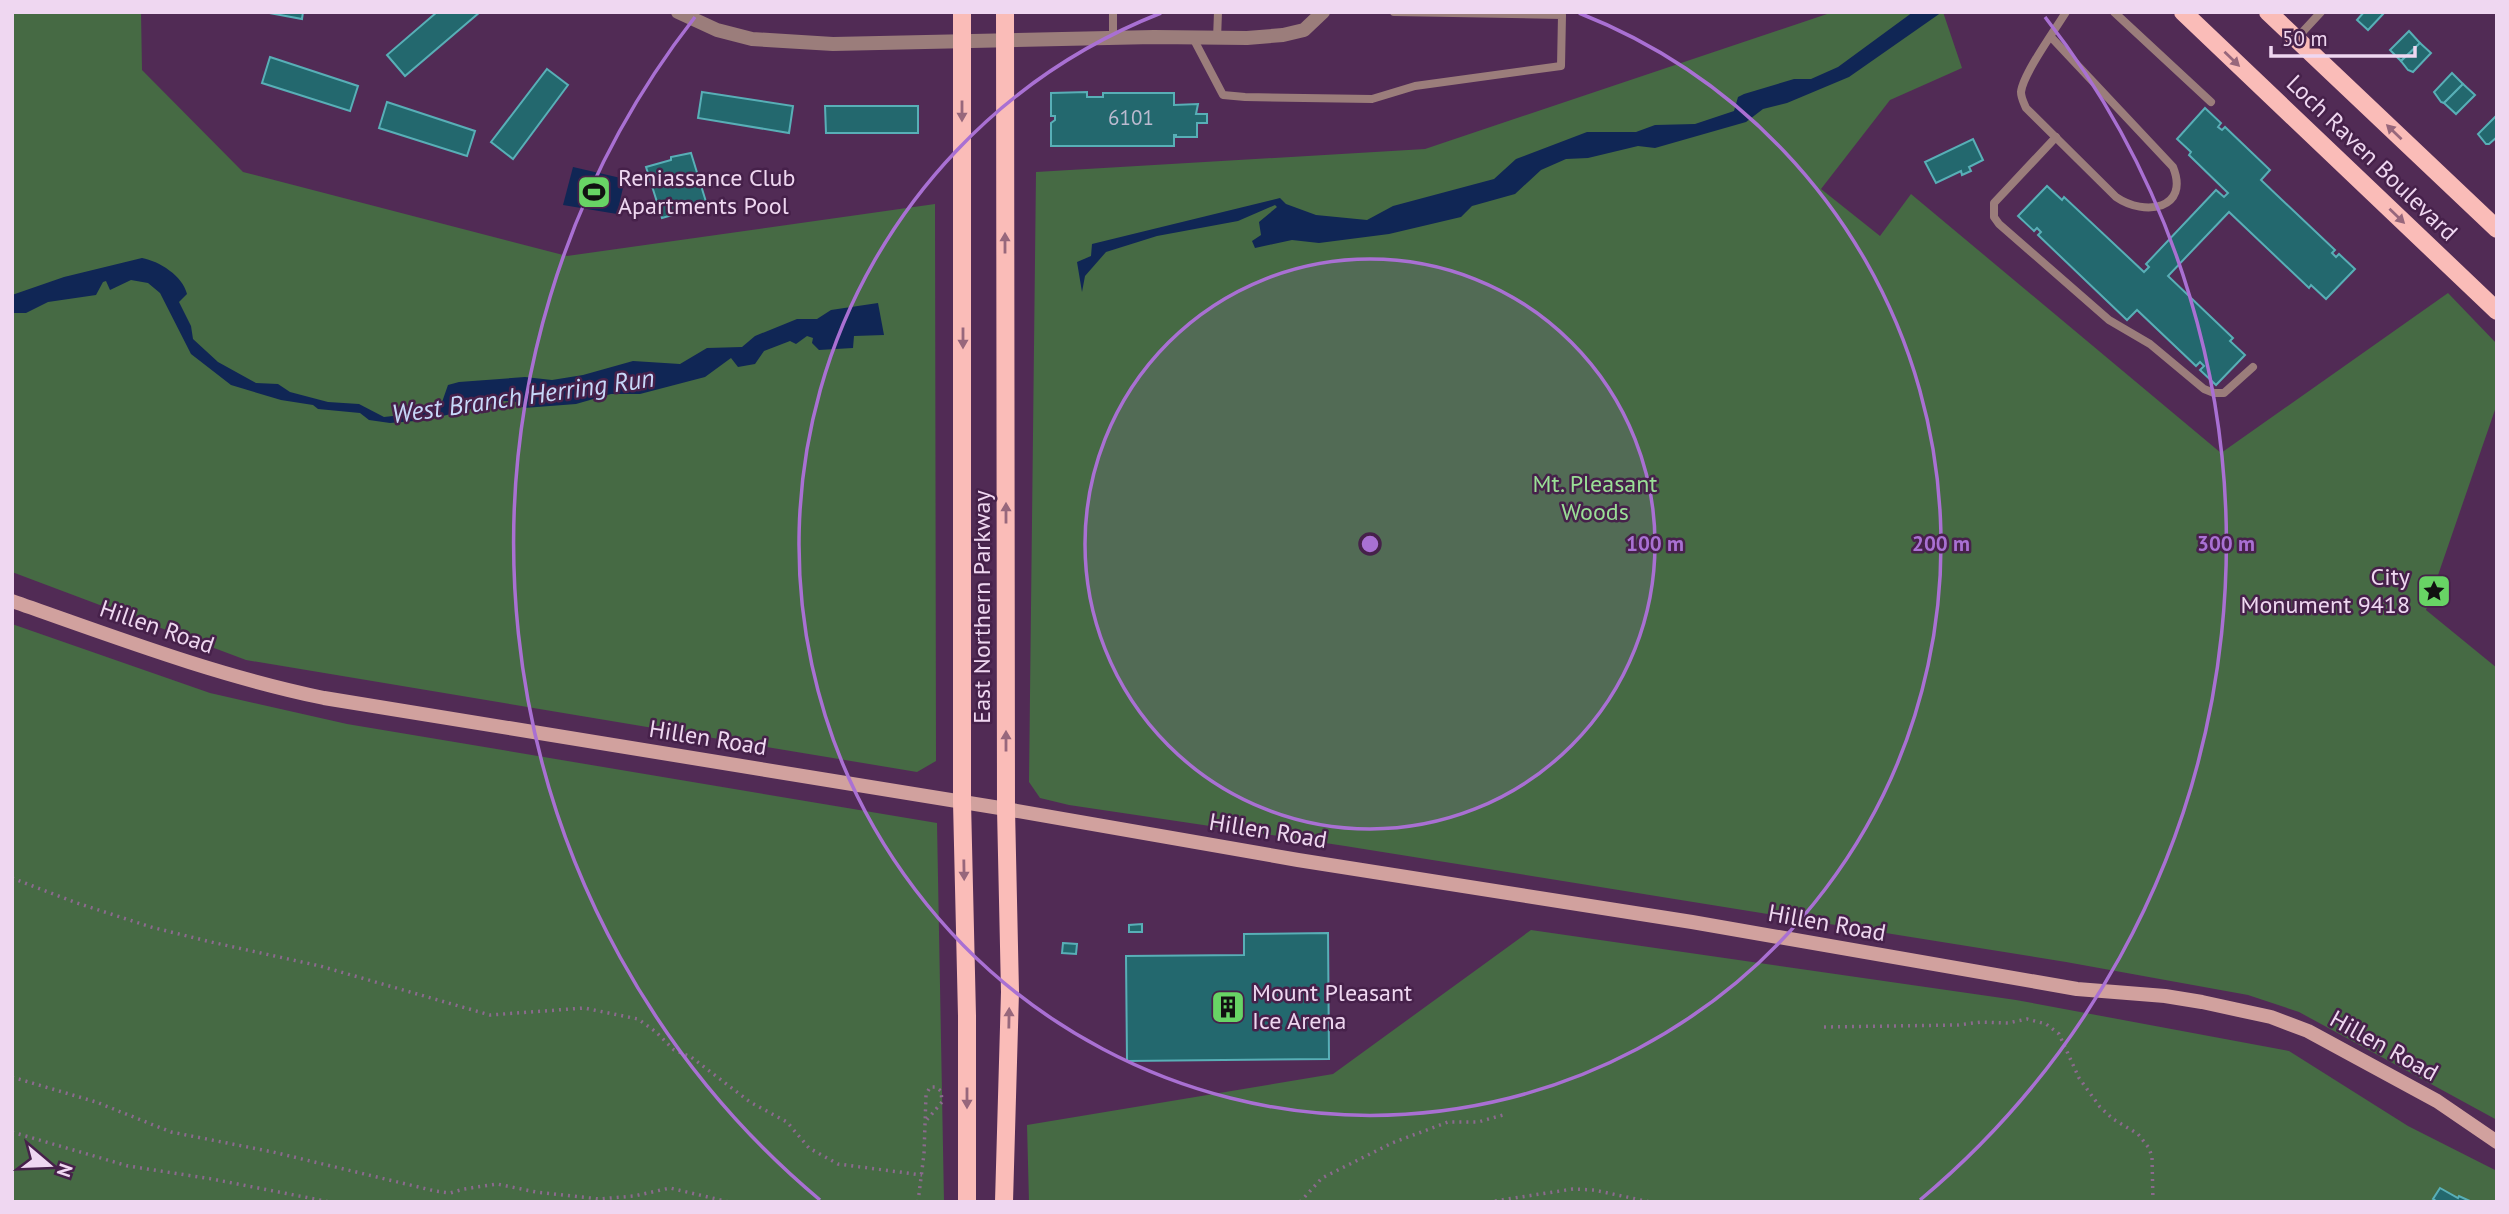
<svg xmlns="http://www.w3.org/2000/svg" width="2509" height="1214" font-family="'PT Sans',sans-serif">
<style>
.green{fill:#466a44}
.water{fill:#102655}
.building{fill:#23686e;stroke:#58afb7;stroke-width:2}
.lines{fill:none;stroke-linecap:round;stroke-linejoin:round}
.path{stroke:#8b6a8e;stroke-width:3.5;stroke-dasharray:2 5;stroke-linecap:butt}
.lane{stroke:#9b7d7b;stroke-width:8}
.street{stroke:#9b7d7b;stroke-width:14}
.secondary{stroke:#d1a19e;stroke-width:14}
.primary{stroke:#fabcb8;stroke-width:18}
.oneway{fill:#97677c}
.ring{fill:none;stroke:#a970d3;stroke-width:3.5}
.labels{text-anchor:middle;stroke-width:5;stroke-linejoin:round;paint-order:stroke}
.number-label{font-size:21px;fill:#bcbbd0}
.street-label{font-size:24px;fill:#efd7f1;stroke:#46214a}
.poi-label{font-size:24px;fill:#efd7f1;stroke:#46214a;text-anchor:start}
.park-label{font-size:24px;fill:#9adf96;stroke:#46214a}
.water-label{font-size:26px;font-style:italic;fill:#c7d8f9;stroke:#46214a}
.centre{fill:#a970d3;stroke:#46214a;stroke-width:3.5}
.ring-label{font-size:21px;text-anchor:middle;font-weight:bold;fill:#a970d3;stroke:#46214a;stroke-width:5;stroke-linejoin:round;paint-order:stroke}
</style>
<rect width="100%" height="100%" fill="#512b55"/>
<g class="green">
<path d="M12,12h129l1,58 101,102 324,84 368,-52 1,557 -19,11 -671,-112 -234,-88z"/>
<path d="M1833,12h110l19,56 -72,32 -69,89 59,47 31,-42 310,259 227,-160 49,51v60l-71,206 71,58v452l-198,-108 -51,-17 -182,-33 -721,-116 -276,-41 -29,-7 -11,-16 7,-610 389,-23z"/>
<path d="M12,624l198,69 137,31 590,99 7,379h-932z"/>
<path d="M1531,930l485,70 273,51 119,75 89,45v31h-1468l-2,-77 306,-51z"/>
</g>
<g class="water">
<path d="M1913,12h29l-93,65 -62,26 -24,6 -17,13 -91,26 -17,-2 -50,12 -22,1 -25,11 -26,24 -43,12 -11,11 -72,17 -70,9 -27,-3 -37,8 -3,-7 9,-6 -2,-13 18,-15 -2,-2 -37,16 -81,15 -51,16 -21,24 -3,16 -5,-30 14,-6 1,-12 188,-46 6,6 30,11 51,5 26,-14 101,-27 22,-20 71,-27h49l19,-7 40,-1 39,-13 4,-14 6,-3 50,-15h17l27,-12z"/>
<path d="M573,167l52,12 -8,35 -54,-9z"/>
<path d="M142,258c17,3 41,18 45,36l-8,8 12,24 2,13 25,23 38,21 22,1 12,8 38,10 31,2 25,13 27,-3 30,-9 7,-20 11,-3 66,-5 27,3 31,-5 50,-14 47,3 27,-16 35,-1 13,-11 42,-17h20l14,-9 47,-7 6,32 -30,1 -1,12 -34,2 -7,-7 1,-5 -6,-2 -11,8 -6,-3 -26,10 -9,13 -17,3 -7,-9 -26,19 -65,17h-29l-35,10 -52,4 -10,-7h-12l-75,19 -37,3 -21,-3 -9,-7 -42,-4 -5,-4 -32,-5 -50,-15 -40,-31 -31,-61 -12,-10 -17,-3 -21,10 -4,-9 -3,1 -7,13 -48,7 -22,11h-14v-18l52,-18z"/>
</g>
<g class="building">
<path d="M264,12h39l-1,7z"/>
<path d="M437,12h43l-75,64 -18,-21z"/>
<path d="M2364,12h21l-17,18 -11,-10z"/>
<path d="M2409,31l11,12 -19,18 -11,-11z"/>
<path d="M2420,43l11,10 -18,19 -5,-2 -7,-9z"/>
<path d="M270,57l88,29 -8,25 -88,-28z"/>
<path d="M547,69l21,16 -55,74 -22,-17z"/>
<path d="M2452,73l11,11 -19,19 -3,-1 -7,-10z"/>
<path d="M2463,84l12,11 -19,19 -12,-11z"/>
<path d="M702,92l91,14 -4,27 -91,-15z"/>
<path d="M1087,92v5h16v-4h71v12l24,-1 -2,10h11v9h-10v14h-21v-2h-2v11h-123v-23l4,-3v-4h-4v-23z"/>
<path d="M387,102l88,29 -8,25 -88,-28z"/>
<path d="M825,106h93v27h-92z"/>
<path d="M2205,108l16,15 -3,4 4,3 3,-3 45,43 -9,10 74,70 -3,3 4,4 3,-3 16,15 -29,30 -15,-14 -2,3 -80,-76 -61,64 65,62 -3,3 15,14 -29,30 -16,-15 4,-4 -4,-4 -4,4 -59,-56 -10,10 -89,-85 3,-3 -4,-4 -3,3 -16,-15 29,-30 15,14 2,-3 80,75 5,-5 -3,-3 70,-74 8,7 4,-4 -39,-38 2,-3 -14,-13z"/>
<path d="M2497,115v22l-8,7h-3l-8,-10z"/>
<path d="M1973,139l10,21 -14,7 2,4 -9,4 -1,-4 -25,12 -11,-21z"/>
<path d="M691,153l16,52 -45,13 -16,-51 25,-7v-3z"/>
<path d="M1142,924v8h-13v-7z"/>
<path d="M1328,933l1,126 -202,2 -1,-105 118,-1v-21z"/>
<path d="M1063,943l14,1 -1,10 -14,-1z"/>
<path d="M2440,1188l18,10 1,-2 13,6h-34l-5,-3z"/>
</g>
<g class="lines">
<g class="path">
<path d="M12,878l65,25 74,24 60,15 109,24 170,49 94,-7 54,11 18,13 18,18 17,7 59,45 37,20 22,26 29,16 84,11"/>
<path d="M1824,1027l134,-2 23,-3 27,1 19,-4 19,5 13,10 20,44 21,29 13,12 25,15 11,14 3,9 1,45"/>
<path d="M12,1077l84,25 75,30 102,20 162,39 15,2 14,-4 33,-5 39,8 63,7 35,-3 36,-8 59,14"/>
<path d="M12,1132l116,34 84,13 118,23"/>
<path d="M918,1202l6,-48 2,-59 4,-8h6l5,4 1,11 -17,20"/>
<path d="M1300,1202l22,-24 70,-35 56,-21h30l25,-7"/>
<path d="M1488,1202l85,-13 21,1 56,12"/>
</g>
<g class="lane">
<path d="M2114,12l97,90"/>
<path d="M2051,37l122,130c17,42 -28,50 -57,30l-90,-89c-2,-5 -5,-10 -5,-16 2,-18 34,-62 45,-80"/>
<path d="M1113,38v-26"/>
<path d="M1193,38l30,57 22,2 127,2 43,-13 146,-20 1,-51 -168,-3"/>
<path d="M1217,39l1,-27"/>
<path d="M2296,39l25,-27"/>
<path d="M2056,137l-62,66v14l5,7 110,96 41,24 54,45 10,4h10l29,-26"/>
</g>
<path class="street" d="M678,12l39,18 35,9 81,5 321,-7 93,1 36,-3 21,-5 19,-18"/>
<path class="secondary" d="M12,601c103,36 205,75 312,97l682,111 292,51 394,62 385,67 88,7 37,6 69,15 37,14 129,70 60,41"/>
<g class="primary">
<path d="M962,12v790l5,214v186"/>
<path d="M2183,12l314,299"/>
<path d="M2268,12l229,217"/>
<path d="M1004,1202l6,-210 -4,-183 -1,-797"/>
</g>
</g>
<defs><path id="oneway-solid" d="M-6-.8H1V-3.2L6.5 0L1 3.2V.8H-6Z" transform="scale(1.75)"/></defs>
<g class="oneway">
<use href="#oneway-solid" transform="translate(2232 59) rotate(44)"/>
<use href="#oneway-solid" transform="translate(962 111) rotate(90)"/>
<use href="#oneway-solid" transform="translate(2394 132) rotate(-136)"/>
<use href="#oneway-solid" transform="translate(2397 216) rotate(44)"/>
<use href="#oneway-solid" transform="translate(1005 243) rotate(-90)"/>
<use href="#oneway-solid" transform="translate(963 338) rotate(90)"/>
<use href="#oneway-solid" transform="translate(1006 513) rotate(-90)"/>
<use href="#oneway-solid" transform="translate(1006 741) rotate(-90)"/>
<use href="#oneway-solid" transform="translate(964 870) rotate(89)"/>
<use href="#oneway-solid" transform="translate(1009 1018) rotate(-89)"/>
<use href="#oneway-solid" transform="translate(967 1098) rotate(90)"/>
</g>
<circle cx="1370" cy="544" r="285" fill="#a970d3" fill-opacity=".12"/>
<g class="ring">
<circle cx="1370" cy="544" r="285"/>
<path d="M1579 13A571 571 0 1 1 1161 13"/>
<path d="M820 1200A856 856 0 0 1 695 17M2045 17A856 856 0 0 1 1920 1200"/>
</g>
<defs>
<g id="stadium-square" transform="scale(1.75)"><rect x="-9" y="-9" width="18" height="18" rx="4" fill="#68d465" stroke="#46214a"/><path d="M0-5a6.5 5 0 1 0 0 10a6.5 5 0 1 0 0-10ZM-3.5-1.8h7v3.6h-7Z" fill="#111"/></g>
<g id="sight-square" transform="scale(1.75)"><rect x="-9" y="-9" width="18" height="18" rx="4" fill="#68d465" stroke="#46214a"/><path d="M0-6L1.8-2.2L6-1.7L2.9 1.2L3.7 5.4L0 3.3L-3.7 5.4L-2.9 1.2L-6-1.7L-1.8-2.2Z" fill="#111"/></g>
<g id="building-square" transform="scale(1.75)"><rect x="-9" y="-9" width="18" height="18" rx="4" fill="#68d465" stroke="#46214a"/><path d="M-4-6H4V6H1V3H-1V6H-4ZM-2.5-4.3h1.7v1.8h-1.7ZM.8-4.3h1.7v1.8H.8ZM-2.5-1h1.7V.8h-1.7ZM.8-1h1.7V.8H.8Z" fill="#111"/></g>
</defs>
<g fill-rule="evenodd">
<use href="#stadium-square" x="594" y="192"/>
<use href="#sight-square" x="2434" y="591"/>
<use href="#building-square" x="1228" y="1007"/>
</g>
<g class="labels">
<g class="number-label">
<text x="1131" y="125">6101</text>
</g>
<g class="street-label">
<text transform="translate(2372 158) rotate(44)" y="8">Loch Raven Boulevard</text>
<text transform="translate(982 607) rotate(-90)" y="8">East Northern Parkway</text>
<text transform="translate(157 627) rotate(19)" y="8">Hillen Road</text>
<text transform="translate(708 738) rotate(9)" y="8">Hillen Road</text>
<text transform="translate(1268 831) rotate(9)" y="8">Hillen Road</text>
<text transform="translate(1827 923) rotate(10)" y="8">Hillen Road</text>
<text transform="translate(2384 1046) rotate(29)" y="8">Hillen Road</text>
</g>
<g class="poi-label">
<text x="618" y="186">Reniassance Club<tspan x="618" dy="28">Apartments Pool</tspan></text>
<text x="2410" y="585" text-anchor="end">City<tspan x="2410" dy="28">Monument 9418</tspan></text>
<text x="1252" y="1001">Mount Pleasant<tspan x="1252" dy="28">Ice Arena</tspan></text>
</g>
<g class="park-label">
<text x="1595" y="492">Mt. Pleasant<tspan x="1595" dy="28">Woods</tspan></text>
</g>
<g class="water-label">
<text transform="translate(523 396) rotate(-8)" y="9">West Branch Herring Run</text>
</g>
</g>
<circle cx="1370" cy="544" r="10" class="centre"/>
<g class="ring-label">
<text x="1655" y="551">100 m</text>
<text x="1941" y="551">200 m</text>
<text x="2226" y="551">300 m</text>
</g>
<rect width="2509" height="1214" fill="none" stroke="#efd7f1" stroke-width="28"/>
<g transform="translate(49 1165) rotate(109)" stroke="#46214a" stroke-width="5" paint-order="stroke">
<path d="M0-5L12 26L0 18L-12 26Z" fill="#efd7f1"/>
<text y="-10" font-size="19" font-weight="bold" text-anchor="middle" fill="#efd7f1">N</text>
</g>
<path d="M2271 46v10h144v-10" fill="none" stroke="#efd7f1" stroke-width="3.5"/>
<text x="2282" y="46" font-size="21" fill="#efd7f1" stroke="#46214a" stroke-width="5" paint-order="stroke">50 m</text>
</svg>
